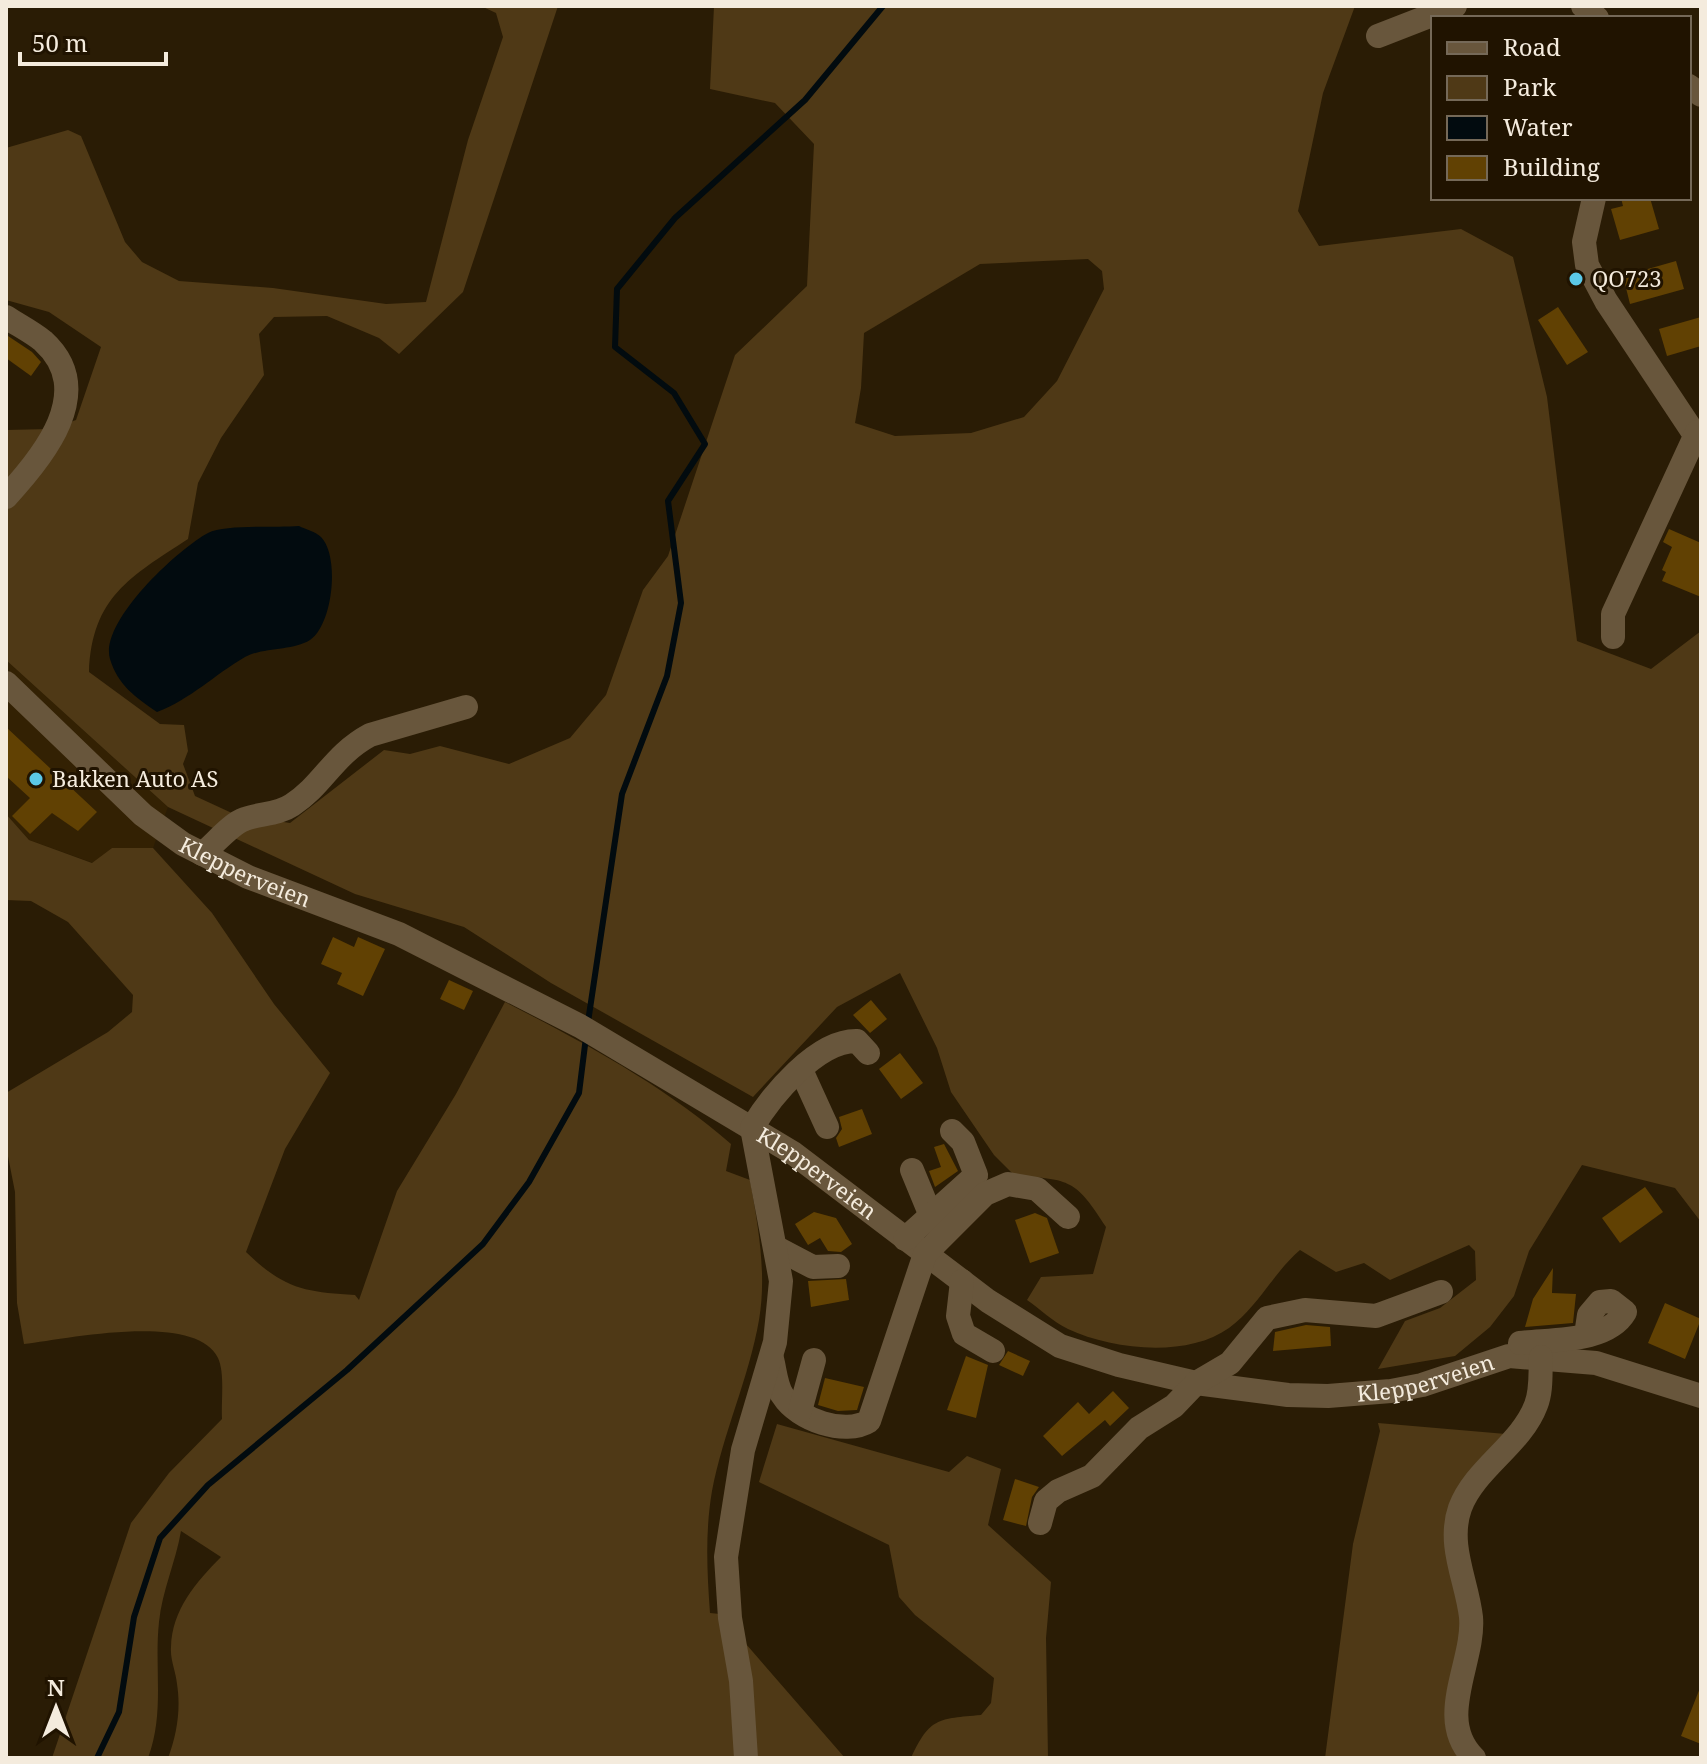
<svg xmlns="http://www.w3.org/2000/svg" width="1707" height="1764" font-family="'Noto Serif',serif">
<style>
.built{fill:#332103}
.green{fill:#4f3916;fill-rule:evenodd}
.water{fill:#020b0f}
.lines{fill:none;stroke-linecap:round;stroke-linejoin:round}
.stream{stroke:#020b0f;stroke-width:6}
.building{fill:#614103}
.minor{stroke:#68563c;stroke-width:24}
.poi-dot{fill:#5bc8e7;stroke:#201300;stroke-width:3}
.labels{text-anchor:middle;stroke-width:6;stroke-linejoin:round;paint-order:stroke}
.poi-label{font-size:22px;fill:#f4ebdd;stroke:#201300;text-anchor:start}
.street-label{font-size:22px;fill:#f4ebdd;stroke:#201300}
</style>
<rect width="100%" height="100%" fill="#2a1c05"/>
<path class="built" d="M7,661l161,146 -15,41h-41l-19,15 -64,-23 -23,-26z"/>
<g class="green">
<path d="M481,6h77l-95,286 -64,62 -20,-16 -52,-22 -53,1 -15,17 5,41 -43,63 -23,45 -10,56c-58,38 -96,58 -99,133l71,52 24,1 4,26 -5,13 12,32 39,18 56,9 94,-73 26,4 30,-8 69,18 61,-26 36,-43 37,-105 25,-34 67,-201 72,-69 7,-142 -39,-41 -65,-14 4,-83h641l-32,87 -25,118 21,35 142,-17 52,28 34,140 30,244 74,28 50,-38v591l-26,-34 -93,-23 -53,86 -15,45 -24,31 -35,29 -77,13 27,-48 35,-13 36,-28 -1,-29 -6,-6 -79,35 -26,-17 -28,9 -36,-22c-26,22 -42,57 -71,78 -42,30 -116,22 -161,1 -15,-7 -28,-20 -41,-29l14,-23 52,-3 13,-47c-30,-47 -36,-48 -91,-51l-21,-21 -43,-63 -14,-44 -37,-75 -63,34 -84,90 -202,-114 -87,-56 -109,-33 -187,-87 -162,-147v-230l45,-1 25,-9 25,-73 -52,-35 -43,-12v-152l62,-18 13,6 44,106 17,20 37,19 94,7 113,16 40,-2 42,-162 35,-103 -7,-24zM1088,259l14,12 2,18 -47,92 -33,36 -53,16 -76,3 -40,-13 6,-35 3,-55 116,-69z"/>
<path d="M6,814l23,26 63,23 20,-15h41l59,65 62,91 56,69 -45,76 -39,103c38,37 59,40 109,43l4,5 38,-109 59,-97 49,-92c78,40 160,84 226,142l-5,27 24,9c8,46 17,93 9,140 -10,58 -36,113 -47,171 -7,41 -5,81 -2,122l10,1 125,144h-677c9,-24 13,-49 9,-74 -1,-12 -7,-24 -6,-37 1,-37 25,-65 50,-90l-40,-26c-5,30 -19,60 -22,91 -5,47 6,90 -11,136h-96l79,-235 38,-50 53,-54c-1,-18 3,-46 -4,-61 -22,-47 -152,-19 -194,-14l-7,-41 -2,-111 -9,-46v-53l102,-61 24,-20 1,-17 -65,-73 -37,-21 -25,-1z"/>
<path d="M1378,1423l128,11 -40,48 -5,127 1,149h-137l28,-214 27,-113z"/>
<path d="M777,1424l172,48 18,-16 34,13 -13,56 63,57 -5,56 2,120h-137c19,-41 27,-39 70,-43l10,-12 3,-25 -79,-63 -16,-18 -10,-52 -130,-63z"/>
</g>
<path class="water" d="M299,526c6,3 17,6 22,11 19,19 12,88 -11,103 -18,11 -46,7 -65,17 -31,18 -54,42 -88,55 -22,-15 -39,-27 -47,-53 -11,-37 68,-110 98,-126 17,-9 69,-5 91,-7z"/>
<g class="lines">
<g class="stream">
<path d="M588,1022l34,-228 45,-118 14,-73 -13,-102 37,-57 -31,-51 -59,-46 2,-58 58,-71 130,-118 78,-94"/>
<path d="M97,1758l22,-46 15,-95 26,-79 48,-53 139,-115 136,-126 46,-62 50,-89 7,-56"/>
</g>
</g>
<g class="building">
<path d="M1621,198h29l9,31 -39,11 -9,-31 12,-3z"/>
<path d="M1676,261l8,28 -54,15 -7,-28z"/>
<path d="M1558,307l30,45 -21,13 -29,-45z"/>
<path d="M1701,317v29l-34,10 -8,-27z"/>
<path d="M8,336l24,16 9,10 -10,14 -25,-18z"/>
<path d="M1669,529l32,14v54l-39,-16 4,-9 -4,-2 10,-23 -9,-5z"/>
<path d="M6,727l91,85 -19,19 -26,-18 -22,21 -18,-18 18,-18 -24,-22z"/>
<path d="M333,937l21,10 4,-10 27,12 -22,47 -26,-12 5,-11 -21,-9z"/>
<path d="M449,980l24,11 -9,19 -24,-11z"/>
<path d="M871,1000l16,19 -17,14 -17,-18z"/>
<path d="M900,1053l23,30 -22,16 -22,-30z"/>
<path d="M862,1109l10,25 -33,13 -3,-9 6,-9 -3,-12z"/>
<path d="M944,1144l14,27 -23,16 -6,-16 12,-4 -7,-20z"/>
<path d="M1645,1187l18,25 -43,31 -18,-25z"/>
<path d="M814,1212l22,6 16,26 -11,8 -13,-1 -8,-13 -12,7 -13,-21z"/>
<path d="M1035,1213l12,5 12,35 -29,10 -15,-43z"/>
<path d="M1553,1268l-1,25 24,1 -3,29 -48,4 8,-28z"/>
<path d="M846,1279l3,21 -38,7 -3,-26z"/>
<path d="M1665,1303l36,16 -16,40 -37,-16z"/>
<path d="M1306,1325l24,2 1,19 -58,5 2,-19z"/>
<path d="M1008,1351l22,10 -7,15 -24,-11z"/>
<path d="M966,1356l22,9 -12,53 -29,-8z"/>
<path d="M825,1378l39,9 -7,23 -19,1 -20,-6z"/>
<path d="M1113,1391l16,17 -19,18 -5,-6 -43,36 -19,-20 35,-34 11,12z"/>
<path d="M1015,1479l24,8 -7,10 -6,29 -23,-6z"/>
<path d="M1700,1688h1v56l-20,-8z"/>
</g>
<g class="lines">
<g class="minor">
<path d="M1583,6l14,12"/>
<path d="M1378,36l77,-30"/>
<path d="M1689,86l12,9"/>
<path d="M1594,198l-10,44 3,23 19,36 85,128 10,6"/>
<path d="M6,317c12,8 26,15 37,24 55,50 0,116 -37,156"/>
<path d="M1613,637v-23l84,-182"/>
<path id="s1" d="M6,683l137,132 40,29 65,33 151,57 181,92 213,127 195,148 72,45 59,19 77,18 92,12 40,1 63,-5 31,-6 87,-29 87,7 105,33"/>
<path d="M202,854c13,-10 28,-30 43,-35 16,-6 32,-4 47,-14 31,-20 41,-50 78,-70l96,-28"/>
<path d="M801,1070l26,57"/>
<path d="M912,1170l19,46"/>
<path d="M905,1239l71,-64 -13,-33 -11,-11"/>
<path d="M775,1247l38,20 25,-1"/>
<path d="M962,1281l-4,35 6,18 29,17"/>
<path d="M1520,1343c31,-4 87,0 105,-31l-14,-11 -11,1 -11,13 -3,20"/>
<path d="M772,1359c3,11 4,28 11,37 15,24 62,40 86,25l56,-167 60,-60 23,-10 29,5 31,28"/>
<path d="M800,1411l14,-51"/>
<path d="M1040,1523l6,-22 12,-10 34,-15 47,-48 35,-22 22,-23 34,-20 37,-45 38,-8 71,6 65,-24"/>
<path d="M746,1758l-5,-77 -11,-63 -4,-61 17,-107 32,-108 6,-61 -29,-153c19,-32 65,-88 105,-87l11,12"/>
<path d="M1474,1758c-40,-39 1,-96 -3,-141 -4,-36 -24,-72 -11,-109 15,-40 61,-63 76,-103 6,-15 4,-33 5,-48"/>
</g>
</g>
<g class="poi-dot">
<circle cx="1576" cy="279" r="8"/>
<circle cx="36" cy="779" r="8"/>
</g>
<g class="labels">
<g class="poi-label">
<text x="1592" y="287">QO723</text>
<text x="52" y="787">Bakken Auto AS</text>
</g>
<g class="street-label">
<text dy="8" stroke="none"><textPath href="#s1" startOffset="308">Klepperveien</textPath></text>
<text dy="8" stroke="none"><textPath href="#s1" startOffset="956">Klepperveien</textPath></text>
<text dy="8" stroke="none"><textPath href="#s1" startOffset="1628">Klepperveien</textPath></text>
</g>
</g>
<rect width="1707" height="1764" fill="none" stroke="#f4ebdd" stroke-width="16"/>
<rect x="1431" y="16" width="260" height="184" fill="#201300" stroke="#756958" stroke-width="2"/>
<rect x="1447" y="42" width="40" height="12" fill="#68563c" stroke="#756958" stroke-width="2"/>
<text x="1503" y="56" font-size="24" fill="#f4ebdd">Road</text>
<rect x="1447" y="76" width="40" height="24" fill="#4f3916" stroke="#756958" stroke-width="2"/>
<text x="1503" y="96" font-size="24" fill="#f4ebdd">Park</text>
<rect x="1447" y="116" width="40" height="24" fill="#020b0f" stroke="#756958" stroke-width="2"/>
<text x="1503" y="136" font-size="24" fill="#f4ebdd">Water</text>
<rect x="1447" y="156" width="40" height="24" fill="#614103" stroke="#756958" stroke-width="2"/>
<text x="1503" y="176" font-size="24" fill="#f4ebdd">Building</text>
<g transform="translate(56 1708)" stroke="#201300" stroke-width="6" paint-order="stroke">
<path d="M0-6L14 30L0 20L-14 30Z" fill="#f4ebdd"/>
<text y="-12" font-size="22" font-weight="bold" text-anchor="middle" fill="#f4ebdd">N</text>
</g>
<path d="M20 52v12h146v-12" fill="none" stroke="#f4ebdd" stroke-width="4"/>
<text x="32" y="52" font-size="24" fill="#f4ebdd" stroke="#201300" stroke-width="6" paint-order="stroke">50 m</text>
</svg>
